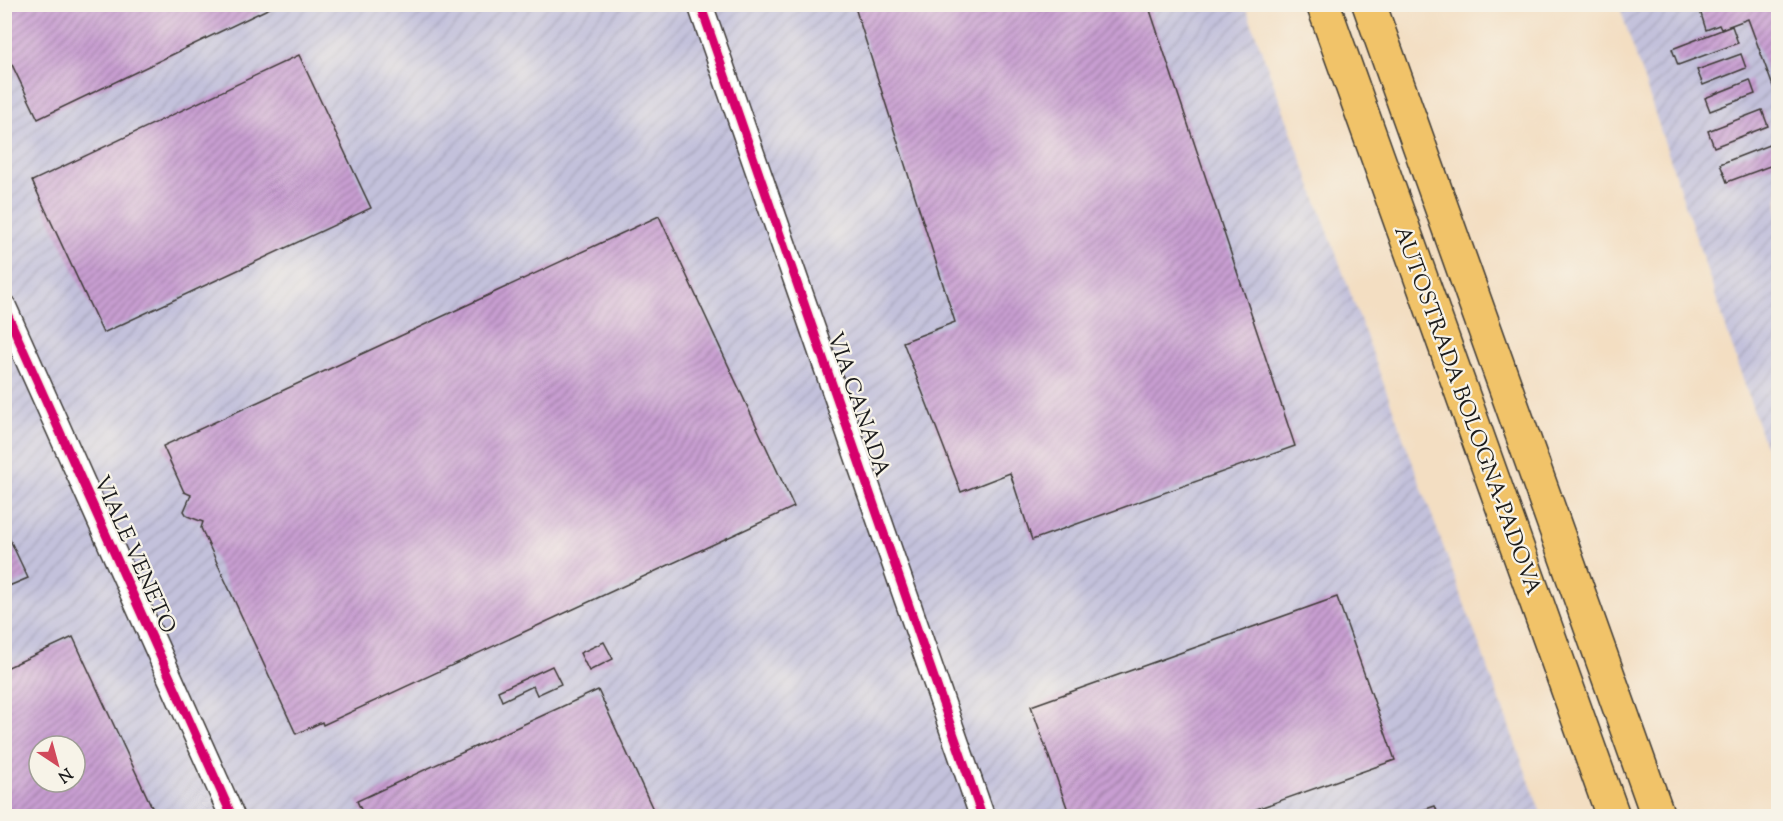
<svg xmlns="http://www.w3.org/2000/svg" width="1783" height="821" font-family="'Sorts Mill Goudy',serif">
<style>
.industrial{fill:url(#industrial-furrows);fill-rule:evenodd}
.building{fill:url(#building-hatch);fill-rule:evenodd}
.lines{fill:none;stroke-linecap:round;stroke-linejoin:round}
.street-casing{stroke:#3c3935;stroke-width:27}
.highway-casing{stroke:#3c3935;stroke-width:36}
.street{stroke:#fff;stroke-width:24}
.highway{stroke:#f1c369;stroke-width:33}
.cycleway-casing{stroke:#f7f3e8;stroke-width:13}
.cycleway{stroke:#d6006c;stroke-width:9}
.labels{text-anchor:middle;stroke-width:4.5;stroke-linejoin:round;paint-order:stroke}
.street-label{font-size:22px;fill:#1c1c1c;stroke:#f7f3e8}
</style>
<defs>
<pattern id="industrial-furrows" width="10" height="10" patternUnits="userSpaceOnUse" patternTransform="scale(1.5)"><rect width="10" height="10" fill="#c3c1db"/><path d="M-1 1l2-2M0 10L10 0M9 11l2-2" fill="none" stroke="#a7a5bb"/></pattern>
<pattern id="building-hatch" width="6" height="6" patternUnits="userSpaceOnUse" patternTransform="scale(1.5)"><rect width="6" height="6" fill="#c89ed1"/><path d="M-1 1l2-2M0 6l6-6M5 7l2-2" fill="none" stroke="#a280a9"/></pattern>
</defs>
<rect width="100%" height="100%" fill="#f7f3e8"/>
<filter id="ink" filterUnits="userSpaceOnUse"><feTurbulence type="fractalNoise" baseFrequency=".0167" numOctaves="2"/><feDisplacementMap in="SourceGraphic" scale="12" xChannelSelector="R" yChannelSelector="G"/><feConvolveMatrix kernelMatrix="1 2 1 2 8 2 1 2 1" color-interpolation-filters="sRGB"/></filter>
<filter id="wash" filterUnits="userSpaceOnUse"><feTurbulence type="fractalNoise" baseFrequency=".008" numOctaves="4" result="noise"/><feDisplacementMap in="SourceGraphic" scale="24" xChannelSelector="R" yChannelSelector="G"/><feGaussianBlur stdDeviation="1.35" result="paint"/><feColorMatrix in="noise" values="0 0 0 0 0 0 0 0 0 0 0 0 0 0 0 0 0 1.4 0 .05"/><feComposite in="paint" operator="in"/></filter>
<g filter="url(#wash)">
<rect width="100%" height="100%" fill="#f3dec2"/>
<g class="industrial">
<path d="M5,4l1240,1 297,811h-1537zM39,746h36v36h-36z"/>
<path d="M1619,5h159v480z"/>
</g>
<g id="blocks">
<g class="building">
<path d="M4,4h274l-240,115 -34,-71z"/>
<path d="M854,4h294l147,442 -263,94 -22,-67 -49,19 -58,-150 52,-20z"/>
<path d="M1698,4h80v96l-30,-81 -27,10 -2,-4 -13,5z"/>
<path d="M1732,26l6,17 -60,22 -6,-16z"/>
<path d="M1741,54l5,14 -43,17 -6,-15z"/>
<path d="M299,55l72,153 -268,125 -71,-152z"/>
<path d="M1750,80l5,14 -45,17 -5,-13z"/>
<path d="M1762,110l6,16 -54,21 -6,-16z"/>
<path d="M1774,143l4,11v9l-51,19 -7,-18z"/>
<path d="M659,216l135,291 -471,218 -1,-3 -26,12 -95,-206 2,-6 -16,-6 -3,-5 7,-16 -7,-3 -21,-46z"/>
<path d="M4,527l24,51 -24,10z"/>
<path d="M1337,597l58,163 -158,56h-167l-39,-110z"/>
<path d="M73,637l83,179h-152v-147zM39,746h36v36h-36z"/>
<path d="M604,642l9,17 -24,12 -9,-18z"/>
<path d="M552,666l9,18 -24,11 -4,-9 -31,15 -4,-10z"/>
<path d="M598,690l58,126h-292l-7,-15z"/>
<path d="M1435,806l4,10h-34z"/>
</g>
</g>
</g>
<g filter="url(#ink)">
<use href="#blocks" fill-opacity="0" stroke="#3c3935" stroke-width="1.5"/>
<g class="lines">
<g class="street-casing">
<g id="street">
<path d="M700,4l282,812"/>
<path d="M4,307l228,509"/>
</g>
</g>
<g class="highway-casing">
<g id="highway">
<path d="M1323,4l290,812"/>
<path d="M1369,4l289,812"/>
</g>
</g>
<use href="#street" class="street"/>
<use href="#highway" class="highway"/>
<g class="cycleway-casing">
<g id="cycleway">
<path d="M700,4l282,812"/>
<path d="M4,307l228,509"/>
</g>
</g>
<use href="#cycleway" class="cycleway"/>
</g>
</g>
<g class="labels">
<g class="street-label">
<text transform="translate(860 404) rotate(71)" y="8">VIA CANADA</text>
<text transform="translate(1469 410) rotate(70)" y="8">AUTOSTRADA BOLOGNA-PADOVA</text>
<text transform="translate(136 554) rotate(66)" y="8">VIALE VENETO</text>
</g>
</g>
<rect width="1783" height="821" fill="none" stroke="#f7f3e8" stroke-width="24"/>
<g transform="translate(57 764) rotate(144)"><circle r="28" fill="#f7f3e8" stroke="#9f9d96" stroke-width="1.5"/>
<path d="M0-4.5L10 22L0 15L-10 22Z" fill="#d1495b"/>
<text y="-9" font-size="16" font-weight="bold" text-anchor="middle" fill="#1c1c1c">N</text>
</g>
</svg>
